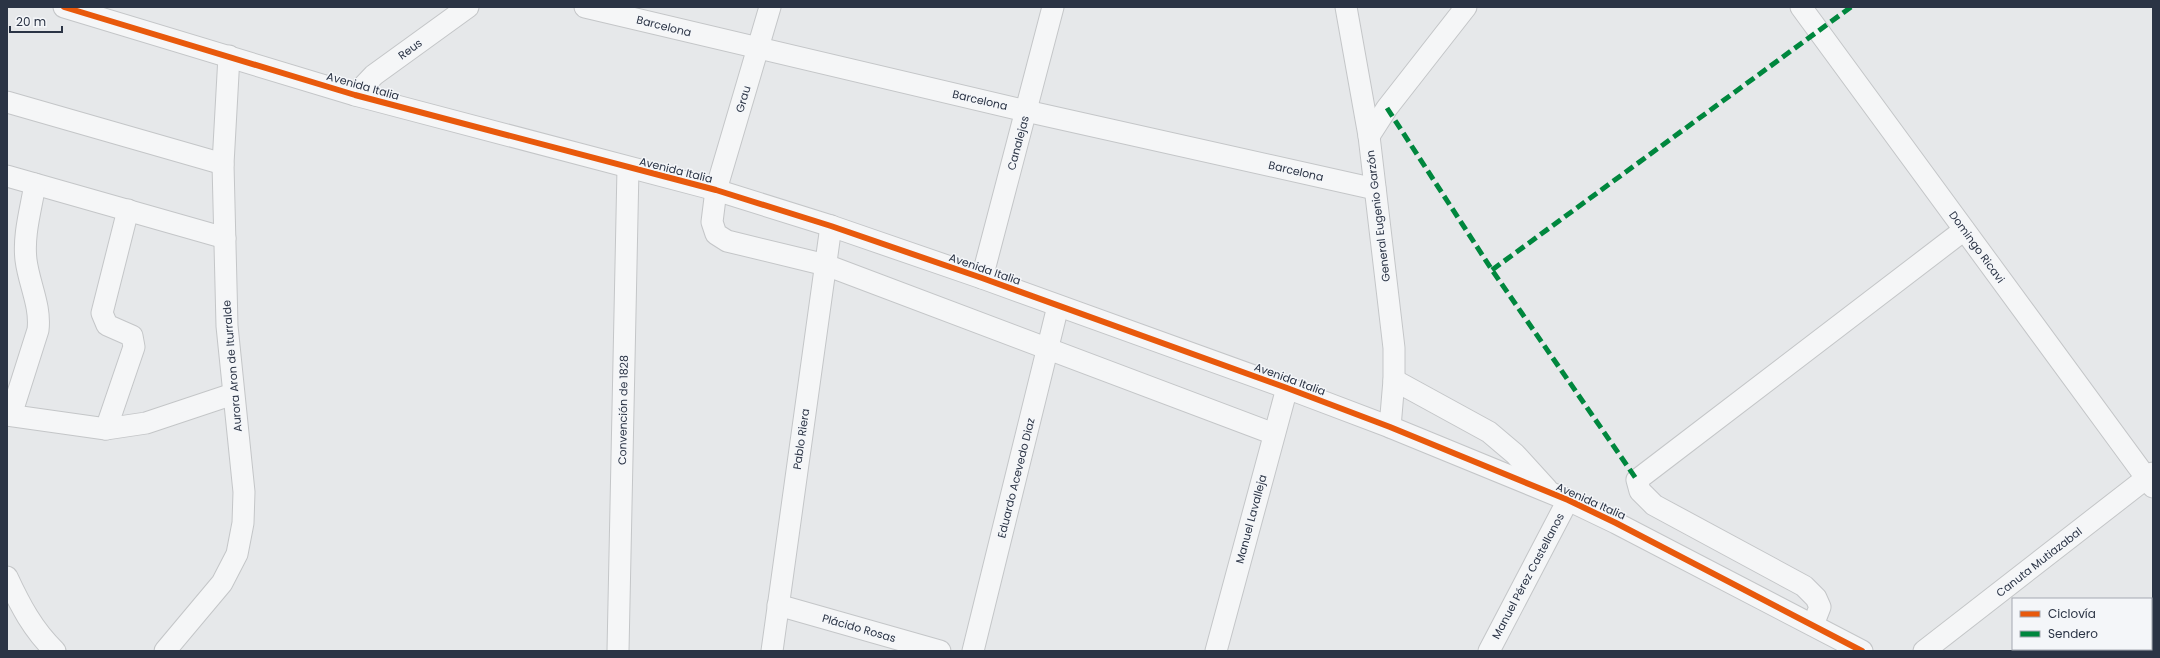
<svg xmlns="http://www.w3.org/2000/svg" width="2160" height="658" font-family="Poppins,sans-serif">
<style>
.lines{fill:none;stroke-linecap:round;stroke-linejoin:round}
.minor-casing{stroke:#c4c6c8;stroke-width:23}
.minor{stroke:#f5f6f7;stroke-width:21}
.quiet{stroke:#00873e;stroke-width:5;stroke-dasharray:10 5;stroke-linecap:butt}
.cycleway-casing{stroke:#f4f6f9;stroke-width:8}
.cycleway{stroke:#e8590c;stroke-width:6}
.labels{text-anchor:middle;stroke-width:3;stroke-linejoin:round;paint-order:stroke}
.street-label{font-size:11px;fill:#2b3445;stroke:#f4f6f9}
</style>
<rect width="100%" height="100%" fill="#e6e8ea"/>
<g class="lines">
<g class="minor-casing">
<g id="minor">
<path d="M64,7l291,88 361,95 115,36 151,52 305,110 103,39 178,73 48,23 246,128"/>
<path d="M585,7l441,104 349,78"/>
<path d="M770,7l-54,183 -4,32 4,12 11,7 99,24 448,169"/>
<path d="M1346,7l23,129 25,212v32l-4,47"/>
<path d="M1801,7l352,480"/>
<path d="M355,95l19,-20 94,-68"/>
<path d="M7,102l216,62"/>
<path d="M1369,136l18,-28 79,-101"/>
<path d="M7,176l218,62"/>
<path d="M982,278l71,-271"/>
<path d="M1394,380l95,52 26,22 32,35"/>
<path d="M7,415l99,14 40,-6 87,-29"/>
<path d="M11,415l27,-85c3,-24 -9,-46 -12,-70 -3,-25 5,-51 9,-76"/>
<path d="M106,429l28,-82 -2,-11 -25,-11 -5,-12 26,-103"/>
<path d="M7,577c13,28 26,53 48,74"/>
<path d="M778,605l162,46"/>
<path d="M1813,625l7,-18 -4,-9 -12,-12 -150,-81 -14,-14 -3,-11 327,-250"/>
<path d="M165,651l57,-68 15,-29 6,-31 1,-31 -17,-166 -4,-162 6,-108"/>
<path d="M618,651l10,-483"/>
<path d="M772,651l59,-425"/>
<path d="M973,651l85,-345"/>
<path d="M1216,651l71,-263"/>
<path d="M1489,651l79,-151"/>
<path d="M1924,651l229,-178"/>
</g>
</g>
<use href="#minor" class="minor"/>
<g class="quiet">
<path d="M1387,108l105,162 145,210"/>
<path d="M1492,270l359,-263"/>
</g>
<g class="cycleway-casing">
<path id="cycleway" d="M64,7l291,88 361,95 115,36 151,52 305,110 103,39 178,73 48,23 246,128"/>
</g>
<use href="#cycleway" class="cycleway"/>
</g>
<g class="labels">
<g class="street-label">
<text transform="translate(664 26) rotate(14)" y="4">Barcelona</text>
<text transform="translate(410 49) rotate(-36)" y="4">Reus</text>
<text transform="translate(363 86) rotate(16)" y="4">Avenida Italia</text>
<text transform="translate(743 99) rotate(-74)" y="4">Grau</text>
<text transform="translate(980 100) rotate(13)" y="4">Barcelona</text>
<text transform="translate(1018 143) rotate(-75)" y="4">Canalejas</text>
<text transform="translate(676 170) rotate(14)" y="4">Avenida Italia</text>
<text transform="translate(1296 171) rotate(13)" y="4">Barcelona</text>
<text transform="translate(1378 216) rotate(-97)" y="4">General Eugenio Garzón</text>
<text transform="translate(1977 247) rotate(54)" y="4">Domingo Ricavi</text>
<text transform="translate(985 269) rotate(19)" y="4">Avenida Italia</text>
<text transform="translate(232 366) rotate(-95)" y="4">Aurora Aron de Iturralde</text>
<text transform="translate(1290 379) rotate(20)" y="4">Avenida Italia</text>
<text transform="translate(623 410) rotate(-89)" y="4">Convención de 1828</text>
<text transform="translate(801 439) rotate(-82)" y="4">Pablo Riera</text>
<text transform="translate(1016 478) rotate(-76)" y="4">Eduardo Acevedo Diaz</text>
<text transform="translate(1591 501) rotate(24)" y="4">Avenida Italia</text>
<text transform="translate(1251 519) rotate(-75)" y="4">Manuel Lavalleja</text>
<text transform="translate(2039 562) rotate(-38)" y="4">Canuta Mutiazabal</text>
<text transform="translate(1528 576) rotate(-62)" y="4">Manuel Pérez Castellanos</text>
<text transform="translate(859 628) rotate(16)" y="4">Plácido Rosas</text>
</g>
</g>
<rect width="2160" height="658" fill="none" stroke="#2b3445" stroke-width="16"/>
<rect x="2012" y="598" width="140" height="52" fill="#f4f6f9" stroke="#a4a8b1"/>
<rect x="2020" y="611" width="20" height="6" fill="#e8590c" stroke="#a4a8b1"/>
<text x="2048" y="618" font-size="12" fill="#2b3445">Ciclovía</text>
<rect x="2020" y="631" width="20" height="6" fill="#00873e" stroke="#a4a8b1"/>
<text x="2048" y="638" font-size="12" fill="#2b3445">Sendero</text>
<path d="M10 26v6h52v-6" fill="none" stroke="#2b3445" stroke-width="2"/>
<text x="16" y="26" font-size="12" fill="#2b3445" stroke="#f4f6f9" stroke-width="3" paint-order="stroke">20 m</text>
</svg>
